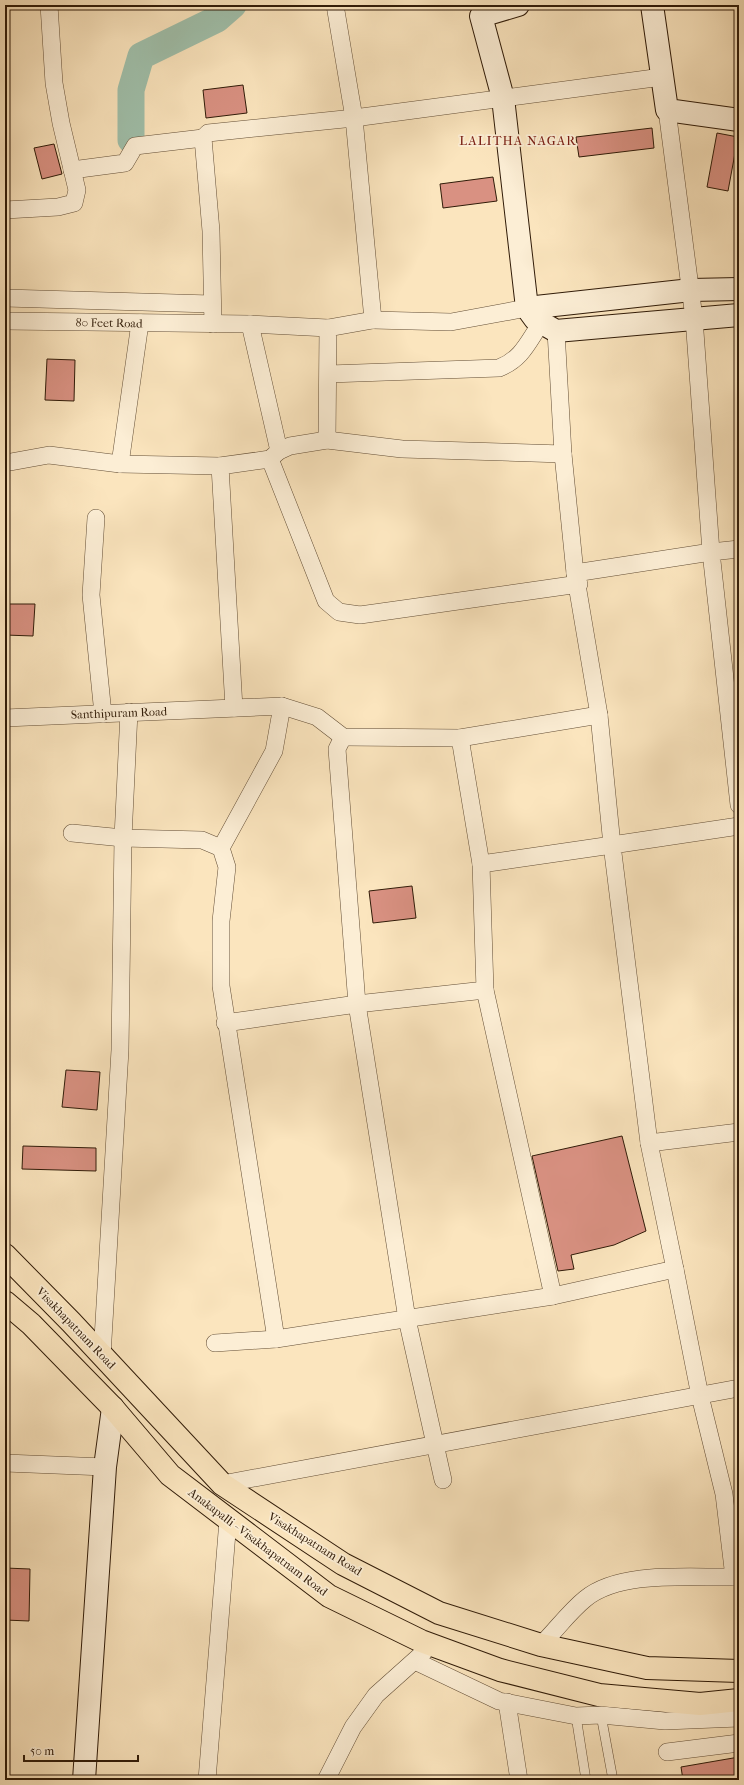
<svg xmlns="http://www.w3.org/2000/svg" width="744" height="1785" font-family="'IM FELL French Canon',serif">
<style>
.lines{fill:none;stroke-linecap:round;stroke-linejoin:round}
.river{stroke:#a0c0ab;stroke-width:27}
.building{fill:#d99182;stroke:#301b08}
.lane-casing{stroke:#634e36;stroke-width:10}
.street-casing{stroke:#634e36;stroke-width:18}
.secondary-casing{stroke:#301b08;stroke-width:24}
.primary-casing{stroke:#301b08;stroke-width:24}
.lane{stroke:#fceed5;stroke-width:9}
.street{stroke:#fceed5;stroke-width:17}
.secondary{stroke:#fceed5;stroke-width:22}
.primary{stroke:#fbe5be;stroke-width:22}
.labels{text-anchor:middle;stroke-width:3.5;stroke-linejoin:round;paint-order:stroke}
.street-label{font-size:12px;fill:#301b08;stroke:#fceed5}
.neighbourhood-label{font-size:13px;letter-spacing:1px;fill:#7a1f14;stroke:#fceed5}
</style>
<rect width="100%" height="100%" fill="#fbe5be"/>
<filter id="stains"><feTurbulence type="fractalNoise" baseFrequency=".005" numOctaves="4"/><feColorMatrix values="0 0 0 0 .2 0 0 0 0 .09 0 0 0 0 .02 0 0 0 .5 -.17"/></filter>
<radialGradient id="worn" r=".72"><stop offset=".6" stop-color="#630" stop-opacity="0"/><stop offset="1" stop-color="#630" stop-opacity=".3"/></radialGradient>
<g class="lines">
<path class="river" d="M131,140v-50l10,-34 76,-37 16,-14"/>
</g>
<g class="building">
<path d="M243,85l4,28 -41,5 -3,-28z"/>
<path d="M652,128l2,20 -75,9 -3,-20z"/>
<path d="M717,133l21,4 -10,54 -21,-4z"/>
<path d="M54,144l8,30 -20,5 -8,-31z"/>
<path d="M493,177l4,24 -54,7 -3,-24z"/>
<path d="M47,359l28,1 -1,41 -29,-1z"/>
<path d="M5,604h30l-2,32 -28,-1z"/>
<path d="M412,886l4,32 -43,5 -4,-32z"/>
<path d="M66,1070l34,2 -3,38 -35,-3z"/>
<path d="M622,1136l24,95 -32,14 -43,10 3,14 -16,2 -26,-115z"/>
<path d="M23,1146l73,2v23l-74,-2z"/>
<path d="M5,1568l25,1 -1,52 -24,-1z"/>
<path d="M739,1757v23h-56l-2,-13z"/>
</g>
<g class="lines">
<g class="lane-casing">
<g id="lane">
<path d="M601,1715l12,65"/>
<path d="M576,1716l10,64"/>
</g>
</g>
<g class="street-casing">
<g id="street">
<path d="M72,170l53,-7 10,-17 68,-8"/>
<path d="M5,210l53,-3 16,-4 3,-13 -16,-67 -7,-40 -5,-78"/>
<path d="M5,298l206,6"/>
<path d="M527,308l-76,14 -78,-2 -19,-202 308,-41"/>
<path d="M5,321l245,3 78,4"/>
<path d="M213,324l-2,-93 -8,-93 5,-5 146,-15 -19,-113"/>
<path d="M250,324l29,127"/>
<path d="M329,374l170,-6c23,-9 29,-26 42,-45"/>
<path d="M327,440l1,-112 45,-8"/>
<path d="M270,459l56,142 13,11 21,3 219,-31"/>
<path d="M5,463l44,-8 71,9 100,2"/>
<path d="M120,464l20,-141"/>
<path d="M96,518l-5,77 12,119"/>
<path d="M739,549l-28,3 28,253"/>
<path d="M575,573l136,-21 -17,-234 -27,-208"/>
<path d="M234,708l-14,-242 50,-7 9,-8 11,-5 37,-6 75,9 161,5 -7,-123"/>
<path d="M5,718l277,-12 35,11 26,20 117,1 139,-23 -24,-142 -12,-119"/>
<path d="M343,737l-6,12 20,255 50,315 36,161"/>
<path d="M460,738l21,126"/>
<path d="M739,826l-127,19 37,298 90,-11"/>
<path d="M72,833l51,5 79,2 19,8 6,19 -6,54v65l55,353"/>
<path d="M221,848l53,-97 8,-45"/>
<path d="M485,990l68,306"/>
<path d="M225,1023l132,-19 128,-14 -4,-126 131,-19 -13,-130"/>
<path d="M675,1269l25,127 24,98 10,83h5"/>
<path d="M215,1343l61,-4 277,-43 122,-27 -26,-126"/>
<path d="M102,1356l18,-306 3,-212 6,-126"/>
<path d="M5,1463l100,4"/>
<path d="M222,1484l517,-96"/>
<path d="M541,1645c15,-15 28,-33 44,-46 35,-29 105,-21 149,-22"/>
<path d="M415,1661l84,40 77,15 25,-1 64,6 74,-3"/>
<path d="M507,1702l12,78"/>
<path d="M667,1752l72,-9"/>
<path d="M207,1780l21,-260"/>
<path d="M326,1780l27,-53 23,-32 47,-42"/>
</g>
</g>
<g class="secondary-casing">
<g id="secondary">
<path d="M518,5l-37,11 22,82 24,210 8,11 21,12 183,-16"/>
<path d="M652,5l15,105 72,10"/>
<path d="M527,308l164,-18 48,-1"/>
<path d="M84,1780l21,-313 8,-59"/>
</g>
</g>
<g class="primary-casing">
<g id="primary">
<path d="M5,1255l66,67 151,162 121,80 96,49 102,32 106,23 92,3"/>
<path d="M5,1302l26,22 82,84 57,67 159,121 92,45 79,29 99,25 101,9 39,-4"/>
</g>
</g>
<use href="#lane" class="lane"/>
<use href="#street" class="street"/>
<use href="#secondary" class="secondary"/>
<use href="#primary" class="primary"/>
</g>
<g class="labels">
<g class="street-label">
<text transform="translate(109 323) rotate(1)" y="4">80 Feet Road</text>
<text transform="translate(119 713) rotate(-2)" y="4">Santhipuram Road</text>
<text transform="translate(76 1328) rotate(46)" y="4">Visakhapatnam Road</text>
<text transform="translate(258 1542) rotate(37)" y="4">Anakapalli - Visakhapatnam Road</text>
<text transform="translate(315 1544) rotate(32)" y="4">Visakhapatnam Road</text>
</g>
<g class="neighbourhood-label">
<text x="518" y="145">LALITHA NAGAR</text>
</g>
</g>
<rect width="744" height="1785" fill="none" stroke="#fbe5be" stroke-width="20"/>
<rect x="6" y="6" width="732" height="1773" fill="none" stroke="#301b08" stroke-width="2"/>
<rect x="10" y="10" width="724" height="1765" fill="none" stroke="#301b08"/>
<path d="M24 1755v6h114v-6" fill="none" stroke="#301b08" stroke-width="2"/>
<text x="30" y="1755" font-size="12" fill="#301b08" stroke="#fceed5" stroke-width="3" paint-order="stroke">50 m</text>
<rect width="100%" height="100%" filter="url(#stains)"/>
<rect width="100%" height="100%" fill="url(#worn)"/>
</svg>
